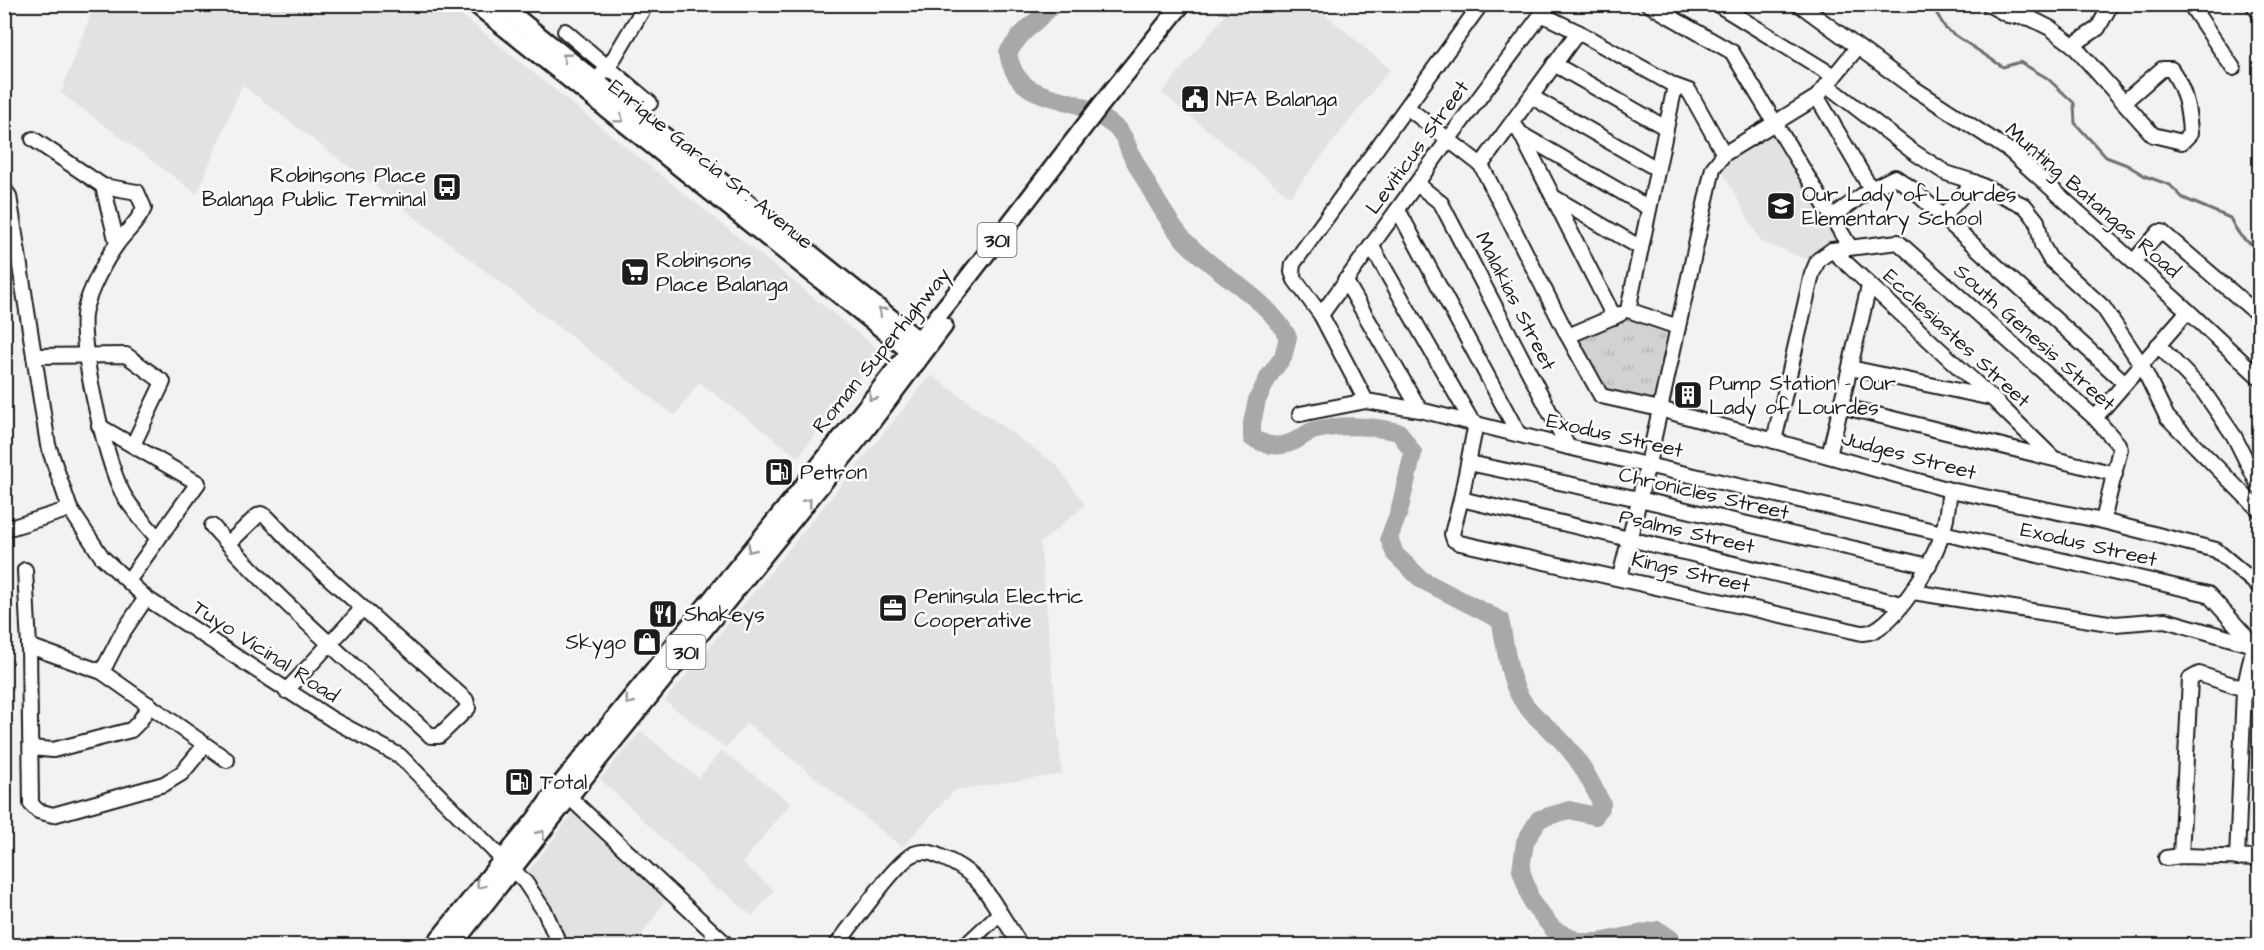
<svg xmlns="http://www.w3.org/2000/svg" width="2264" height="950" font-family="'Architects Daughter',sans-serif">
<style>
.built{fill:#e2e2e2}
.grass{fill:url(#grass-tufts);stroke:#777;stroke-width:1.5}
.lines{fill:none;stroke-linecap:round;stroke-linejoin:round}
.stream{stroke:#707070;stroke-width:3}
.river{stroke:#a8a8a8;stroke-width:18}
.minor-casing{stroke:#1c1c1c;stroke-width:18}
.major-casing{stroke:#1c1c1c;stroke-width:21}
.minor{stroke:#fff;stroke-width:14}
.major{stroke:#fff;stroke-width:16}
.oneway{stroke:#999}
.labels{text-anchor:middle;stroke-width:5;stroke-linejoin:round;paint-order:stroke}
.shield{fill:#fff;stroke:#606060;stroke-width:1.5}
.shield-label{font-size:20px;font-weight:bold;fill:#1c1c1c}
.poi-label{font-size:21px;fill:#1c1c1c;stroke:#fff;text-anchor:start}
.street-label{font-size:21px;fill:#1c1c1c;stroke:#fff}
</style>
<defs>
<pattern id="grass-tufts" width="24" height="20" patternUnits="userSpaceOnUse" patternTransform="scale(1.5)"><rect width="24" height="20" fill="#d2d2d2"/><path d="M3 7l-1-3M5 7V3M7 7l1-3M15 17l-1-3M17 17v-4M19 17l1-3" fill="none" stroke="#b4b4b4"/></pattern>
</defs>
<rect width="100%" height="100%" fill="#f2f2f2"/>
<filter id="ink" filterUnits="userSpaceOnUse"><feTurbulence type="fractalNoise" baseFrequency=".0167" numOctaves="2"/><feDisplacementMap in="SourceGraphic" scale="12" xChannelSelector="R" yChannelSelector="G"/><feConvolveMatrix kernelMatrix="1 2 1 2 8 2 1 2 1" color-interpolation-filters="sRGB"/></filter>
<g filter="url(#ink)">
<g class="built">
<path d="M94,5h355l430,345 -81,107 -99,-75 -24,34 -433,-331 -45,109 -136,-101z"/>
<path d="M1233,5h81l76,64 -100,128 -128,-104z"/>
<path d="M1773,127l68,114 -29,20 -51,-19 -39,-71 3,-13z"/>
<path d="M931,375l126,90 28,40 -45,38 22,231 -107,16 -53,57 -155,-124 -21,25 -61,-47z"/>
<path d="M641,731l57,47 24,-27 69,52 -49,60 32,27 -22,26 -31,-27 -3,2 -118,-112z"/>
<path d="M576,809l92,87 -33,49h-72l-38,-69z"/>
</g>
<path class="grass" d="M1626,313l47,12 -17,83 -54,-14 -32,-57z"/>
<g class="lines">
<path class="stream" d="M1931,4l15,25 57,38 17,-5 27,16 27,25 1,20 31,34 21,8 18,11 25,9 13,13 47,20c7,14 13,26 30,28"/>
<path class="river" d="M1054,4l-33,31 -13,17c8,54 57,39 90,63 7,5 17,10 22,17 6,6 8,17 12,24 15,27 33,63 53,85 33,35 80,54 103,96l-5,20 -14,19 -12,24 -5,23v15c18,9 30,11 48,0 5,-3 10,-7 16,-8 26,-6 57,-4 83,2l14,21 -14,59 -10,26 6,16 27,26 78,40c6,25 7,54 20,77 12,21 33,32 48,51 14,16 24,36 34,56l-7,12 -26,-6 -30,9 -14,23 -4,28 11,33 21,26 26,13h20l59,-12 13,9 4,7"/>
<g class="minor-casing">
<g id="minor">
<path d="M1481,4l-188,260 -1,8 3,8 26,35 45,86 54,9 148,37 640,147 46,51 -10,45 -7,168"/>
<path d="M1648,4l84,48 118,195"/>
<path d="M1717,4l117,72"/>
<path d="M1799,4l113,83 98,64 178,160 72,67"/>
<path d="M1988,4l20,11 22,3 20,10 23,17 80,90 29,7 8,-8c-1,-24 -5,-45 -19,-65h-9l-38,33"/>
<path d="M2190,4l43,64"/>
<path d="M2253,4l7,10"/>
<path d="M1541,14l37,18 97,54 14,5 35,63"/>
<path d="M565,31l85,72"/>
<path d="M2073,45l25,-17 13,-24"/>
<path d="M1554,64l112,64"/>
<path d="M1827,85l85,66 34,22 28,9 -31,35"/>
<path d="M1675,86l-47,224 50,17 35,-159 11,-14 93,-57 40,-49"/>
<path d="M588,88l20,-20 38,-64"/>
<path d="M1532,97l125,72"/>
<path d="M1817,97l54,92"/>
<path d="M1408,108l73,57 87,171 33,60 59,13 290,81 153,31 113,29 44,37"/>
<path d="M1513,123l8,11 93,183"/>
<path d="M1521,134l128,74"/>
<path d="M33,139l70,47 34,6 7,16c-6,15 -18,23 -27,36 -12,16 -27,46 -32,65 -8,32 21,152 37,183 8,16 24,32 36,47"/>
<path d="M1481,165l97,-133"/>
<path d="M1974,182l51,24 12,15 5,24 8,14 53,48 38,57 26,53 93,94"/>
<path d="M1417,184l24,19 127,244"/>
<path d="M103,186l14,57"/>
<path d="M4,189l5,7 39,249 22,64"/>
<path d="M1555,198l86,50"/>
<path d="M1398,210l120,223"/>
<path d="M1832,217l39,-28 24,-12 16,11 214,195"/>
<path d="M1371,245l101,177"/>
<path d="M1832,250l160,148 61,60"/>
<path d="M2134,261l25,-29h3l98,84"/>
<path d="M1345,280l75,130"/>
<path d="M1321,315l127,-175 101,-136"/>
<path d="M1568,336l52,-22"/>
<path d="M2158,345l45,46 31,45 26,52"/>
<path d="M34,356l92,-1 37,27 -30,63"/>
<path d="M1850,368l142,30"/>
<path d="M1841,406l274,68"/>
<path d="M1300,414l66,-13"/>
<path d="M2095,418l93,-107"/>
<path d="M1476,423l-15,76 -9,35 2,6 6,3 402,90c30,2 74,-75 81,-102 4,-13 5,-28 7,-41"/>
<path d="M99,426l99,57 -70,98"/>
<path d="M1774,441l38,-167 6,-14 14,-10 66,-8 197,176 23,26 2,5 -17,72"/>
<path d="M1829,456l40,-170"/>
<path d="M1469,463l170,36 290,67"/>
<path d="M1461,499l441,105"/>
<path d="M212,526c67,76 145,142 219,210h8l29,-28 -2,-8 -165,-147 -34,-36 -6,-3 -5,3 -28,27"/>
<path d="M4,527h9l57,-18 32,48 44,41 187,122 67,36 125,126 20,30 15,34"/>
<path d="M25,570l4,76 2,158 7,7 15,4 111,-31 18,-11 23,-28"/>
<path d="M1620,577l28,-113 30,-137"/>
<path d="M1913,592l202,32 50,-4 88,25"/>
<path d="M29,646l73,26 125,88"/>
<path d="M102,672l19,-37 25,-37"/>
<path d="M286,691l76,-82"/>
<path d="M31,748l22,2 78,-20 8,-8 11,-17"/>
<path d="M569,797l159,149"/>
<path d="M2181,856l9,-177 9,-5 61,20"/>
<path d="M2166,858l15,-2 79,2"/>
<path d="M836,946c15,-19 60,-85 78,-92 9,-4 19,-1 27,3 31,13 42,28 59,56"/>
<path d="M965,946l35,-33 21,33"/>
</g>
</g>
<g class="major-casing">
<g id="major">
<path d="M475,4l443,354"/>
<path d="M500,4l427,343"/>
<path d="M433,946l103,-128 23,-32 232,-285 169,-213 140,-182 82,-102"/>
<path d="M452,946l147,-187 266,-328 79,-105"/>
</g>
</g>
<use href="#minor" class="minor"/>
<use href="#major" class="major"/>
</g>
<defs><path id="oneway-chevron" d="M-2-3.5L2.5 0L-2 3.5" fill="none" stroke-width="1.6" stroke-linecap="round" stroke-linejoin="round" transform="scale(1.5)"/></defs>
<g class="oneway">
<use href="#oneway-chevron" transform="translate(566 57) rotate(-141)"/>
<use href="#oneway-chevron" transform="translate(620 119) rotate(39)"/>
<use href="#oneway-chevron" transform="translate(882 311) rotate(-141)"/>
<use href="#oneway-chevron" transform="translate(872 397) rotate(129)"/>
<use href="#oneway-chevron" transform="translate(808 502) rotate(-51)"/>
<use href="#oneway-chevron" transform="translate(751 549) rotate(129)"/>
<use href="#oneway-chevron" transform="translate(629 701) rotate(129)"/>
<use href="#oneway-chevron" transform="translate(541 834) rotate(-51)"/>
<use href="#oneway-chevron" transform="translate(480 885) rotate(128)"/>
</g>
</g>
<defs>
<g id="civic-square" transform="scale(1.5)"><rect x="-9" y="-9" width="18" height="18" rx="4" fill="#1c1c1c" stroke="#fff"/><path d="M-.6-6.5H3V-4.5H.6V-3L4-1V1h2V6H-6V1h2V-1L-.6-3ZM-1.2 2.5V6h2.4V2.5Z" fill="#fff"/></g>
<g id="bus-square" transform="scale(1.5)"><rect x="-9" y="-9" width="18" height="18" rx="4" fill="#1c1c1c" stroke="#fff"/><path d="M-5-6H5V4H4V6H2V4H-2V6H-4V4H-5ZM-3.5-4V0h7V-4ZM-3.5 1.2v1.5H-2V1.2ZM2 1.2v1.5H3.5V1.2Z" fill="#fff"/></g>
<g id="school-square" transform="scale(1.5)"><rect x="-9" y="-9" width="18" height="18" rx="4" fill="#1c1c1c" stroke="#fff"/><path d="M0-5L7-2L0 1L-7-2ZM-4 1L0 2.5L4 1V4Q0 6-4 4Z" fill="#fff"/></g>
<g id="supermarket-square" transform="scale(1.5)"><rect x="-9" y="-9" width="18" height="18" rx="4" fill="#1c1c1c" stroke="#fff"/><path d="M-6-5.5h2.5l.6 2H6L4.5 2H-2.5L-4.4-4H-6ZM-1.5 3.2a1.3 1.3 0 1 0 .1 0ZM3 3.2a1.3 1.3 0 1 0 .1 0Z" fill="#fff"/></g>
<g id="building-square" transform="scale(1.5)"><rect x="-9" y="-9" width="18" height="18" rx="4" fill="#1c1c1c" stroke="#fff"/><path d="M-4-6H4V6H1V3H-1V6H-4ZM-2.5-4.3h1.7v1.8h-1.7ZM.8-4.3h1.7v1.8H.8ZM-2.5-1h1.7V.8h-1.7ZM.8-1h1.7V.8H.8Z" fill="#fff"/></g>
<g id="fuel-square" transform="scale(1.5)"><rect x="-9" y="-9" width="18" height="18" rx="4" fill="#1c1c1c" stroke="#fff"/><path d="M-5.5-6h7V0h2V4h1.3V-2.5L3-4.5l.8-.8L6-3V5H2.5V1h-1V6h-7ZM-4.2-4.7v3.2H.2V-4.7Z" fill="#fff"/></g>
<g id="office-square" transform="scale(1.5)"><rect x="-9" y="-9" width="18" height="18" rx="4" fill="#1c1c1c" stroke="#fff"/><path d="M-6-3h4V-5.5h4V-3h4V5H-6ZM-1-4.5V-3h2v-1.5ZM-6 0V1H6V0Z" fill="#fff"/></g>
<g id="restaurant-square" transform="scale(1.5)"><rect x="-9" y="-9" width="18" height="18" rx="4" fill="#1c1c1c" stroke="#fff"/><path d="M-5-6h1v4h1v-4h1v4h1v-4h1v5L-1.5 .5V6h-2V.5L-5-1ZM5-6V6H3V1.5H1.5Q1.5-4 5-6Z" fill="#fff"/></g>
<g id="shop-square" transform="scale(1.5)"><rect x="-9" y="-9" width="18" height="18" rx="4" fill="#1c1c1c" stroke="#fff"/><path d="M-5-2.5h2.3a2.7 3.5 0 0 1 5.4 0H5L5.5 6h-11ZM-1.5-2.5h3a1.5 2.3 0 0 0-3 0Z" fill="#fff"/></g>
</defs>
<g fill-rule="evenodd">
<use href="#civic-square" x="1195" y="99"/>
<use href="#bus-square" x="447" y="187"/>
<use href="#school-square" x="1781" y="206"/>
<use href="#supermarket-square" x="635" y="272"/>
<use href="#building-square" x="1688" y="395"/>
<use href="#fuel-square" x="779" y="472"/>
<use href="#office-square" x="893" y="608"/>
<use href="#restaurant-square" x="663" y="614"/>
<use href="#shop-square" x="647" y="642"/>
<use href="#fuel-square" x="519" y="782"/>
</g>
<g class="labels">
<g class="shield">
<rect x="977.5" y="223" width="39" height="34" rx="4.5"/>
<rect x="666.5" y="635" width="39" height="34" rx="4.5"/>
</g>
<g class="shield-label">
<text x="997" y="247">301</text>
<text x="686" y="659">301</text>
</g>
<g class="poi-label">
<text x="1216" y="106">NFA Balanga</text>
<text x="426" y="182" text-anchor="end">Robinsons Place<tspan x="426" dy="24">Balanga Public Terminal</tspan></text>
<text x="1802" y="201">Our Lady of Lourdes<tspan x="1802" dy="24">Elementary School</tspan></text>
<text x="656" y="267">Robinsons<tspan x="656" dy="24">Place Balanga</tspan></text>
<text x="1709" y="390">Pump Station - Our<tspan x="1709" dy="24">Lady of Lourdes</tspan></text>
<text x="800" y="479">Petron</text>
<text x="914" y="603">Peninsula Electric<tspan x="914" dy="24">Cooperative</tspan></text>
<text x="684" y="621">Shakeys</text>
<text x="626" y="649" text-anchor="end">Skygo</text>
<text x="540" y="789">Total</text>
</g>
<g class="street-label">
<text transform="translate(1417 147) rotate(-54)" y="7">Leviticus Street</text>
<text transform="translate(711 164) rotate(39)" y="7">Enrique Garcia Sr. Avenue</text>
<text transform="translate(2093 200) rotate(41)" y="7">Munting Batangas Road</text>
<text transform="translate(1516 301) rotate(63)" y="7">Malakias Street</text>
<text transform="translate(2035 337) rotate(42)" y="7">South Genesis Street</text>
<text transform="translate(1957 338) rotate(43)" y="7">Ecclesiastes Street</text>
<text transform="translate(881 350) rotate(-51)" y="7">Roman Superhighway</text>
<text transform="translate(1615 435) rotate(13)" y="7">Exodus Street</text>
<text transform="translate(1909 455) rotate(15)" y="7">Judges Street</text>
<text transform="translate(1704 493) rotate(13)" y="7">Chronicles Street</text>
<text transform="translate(1687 531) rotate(13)" y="7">Psalms Street</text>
<text transform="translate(2089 544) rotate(13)" y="7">Exodus Street</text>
<text transform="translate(1691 572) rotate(13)" y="7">Kings Street</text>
<text transform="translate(266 651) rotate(33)" y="7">Tuyo Vicinal Road</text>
</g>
</g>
<rect width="2264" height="950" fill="none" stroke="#fff" stroke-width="24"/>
<rect x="12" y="12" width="2240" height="926" fill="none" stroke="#1c1c1c" stroke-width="2" filter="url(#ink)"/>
</svg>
